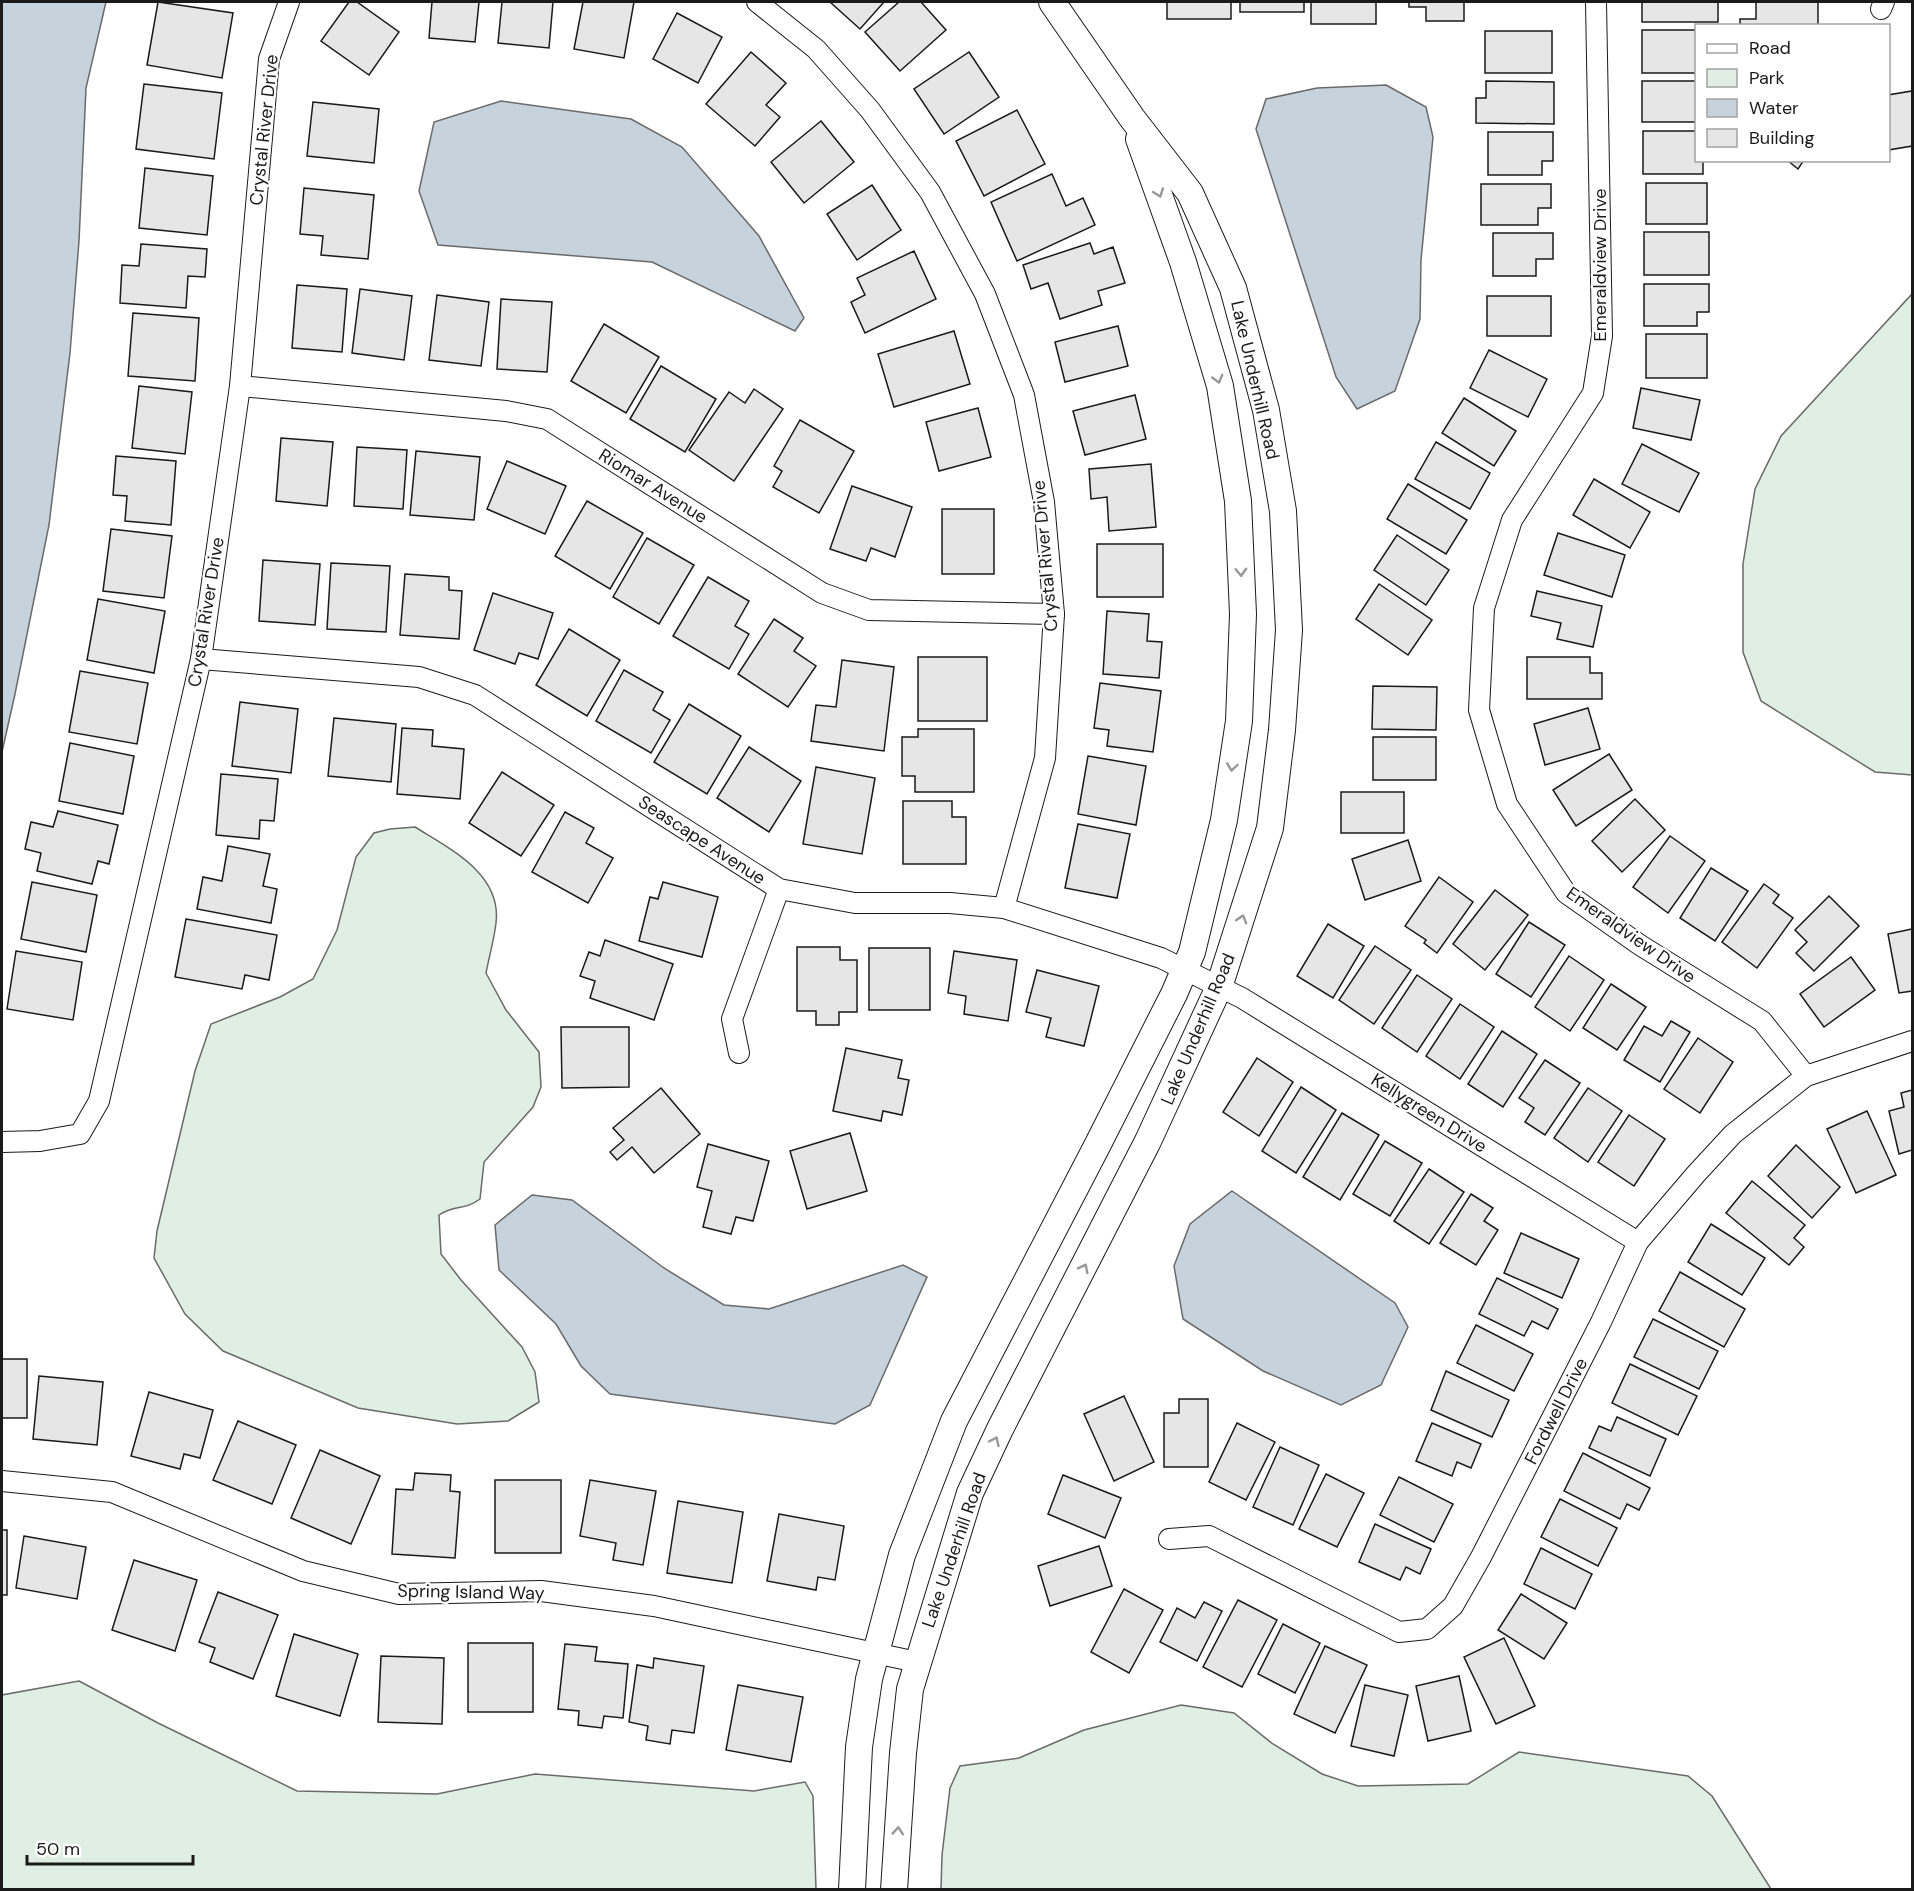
<svg xmlns="http://www.w3.org/2000/svg" width="1914" height="1891" font-family="'DM Sans',sans-serif">
<style>
.green{fill:#e0efe3;stroke:#6a6a6a;stroke-width:1.5}
.water{fill:#c6d2dc;stroke:#6a6a6a;stroke-width:1.5}
.building{fill:#e6e6e6;stroke:#1a1a1a;stroke-width:1.5}
.lines{fill:none;stroke-linecap:round;stroke-linejoin:round}
.minor-casing{stroke:#1a1a1a;stroke-width:22}
.tertiary-casing{stroke:#1a1a1a;stroke-width:28}
.minor{stroke:#fff;stroke-width:20}
.tertiary{stroke:#fff;stroke-width:26}
.oneway{stroke:#989898}
.labels{text-anchor:middle;stroke-width:4.5;stroke-linejoin:round;paint-order:stroke}
.street-label{font-size:18px;fill:#1a1a1a;stroke:#fff}
</style>
<rect width="100%" height="100%" fill="#fff"/>
<g class="green">
<path d="M1912,294v481l-37,-3 -114,-71 -18,-49v-88l12,-75 26,-53z"/>
<path d="M415,827c35,22 87,47 81,96 -2,17 -7,34 -10,50l20,37 33,42 2,35 -8,20 -49,55 -4,37c-16,12 -25,5 -41,16l2,39 20,26 61,67 13,25 4,30 -31,19 -51,3 -99,-16 -135,-57 -38,-37 -31,-56 3,-27 38,-160 16,-47 69,-27 33,-18 24,-49 19,-73 18,-24 16,-4z"/>
<path d="M79,1681l79,42 139,68 140,3 98,-20 219,17 51,-9 8,14 3,93h-814v-194z"/>
<path d="M1181,1705l53,8 39,31 49,30 36,12 110,-2 51,-32 169,24 24,20 59,93h-830l1,-34 8,-67 10,-22 59,-8 65,-28z"/>
</g>
<g class="water">
<path d="M2,2h104l-20,86 -7,153 -9,112 -21,172 -34,169 -13,58z"/>
<path d="M1386,85l40,22 7,30 -12,123 -1,59 -25,72 -38,18 -21,-32 -80,-248 10,-30 51,-11z"/>
<path d="M501,101l130,18 51,28 77,89 45,82 -9,13 -143,-69 -214,-17 -19,-54 15,-69z"/>
<path d="M1232,1191l163,112 13,24 -27,58 -40,20 -78,-34 -80,-52 -9,-53 16,-42z"/>
<path d="M532,1195l40,5 92,68 60,37 45,4 134,-44 24,12 -57,128 -35,19 -225,-30 -29,-28 -25,-42 -57,-54 -4,-45z"/>
</g>
<g class="building">
<path d="M158,2l75,11 -11,65 -75,-13z"/>
<path d="M349,2h8l42,30 -30,43 -48,-34z"/>
<path d="M432,2h47l-4,40 -46,-4z"/>
<path d="M502,2h51l-4,46 -51,-5z"/>
<path d="M583,2h51l-10,56 -50,-9z"/>
<path d="M830,2h54l-24,27z"/>
<path d="M899,2h22l25,28 -46,41 -35,-39z"/>
<rect x="1167" y="2" width="64" height="17"/>
<rect x="1240" y="2" width="64" height="10"/>
<rect x="1311" y="2" width="65" height="22"/>
<path d="M1409,2h55v19h-38v-14h-17z"/>
<rect x="1642" y="2" width="76" height="20"/>
<path d="M1756,2h62v24h-78v-7h16z"/>
<path d="M677,13l45,24 -24,46 -45,-24z"/>
<rect x="1642" y="30" width="54" height="43"/>
<rect x="1485" y="31" width="67" height="42"/>
<path d="M751,52l35,31 -20,22 14,12 -25,29 -49,-42z"/>
<path d="M969,52l30,45 -55,37 -30,-45z"/>
<path d="M1486,81l68,1v42l-78,-1v-25h10z"/>
<rect x="1642" y="81" width="54" height="41"/>
<path d="M144,84l78,9 -8,66 -78,-10z"/>
<path d="M1912,91v55l-24,4v-55z"/>
<path d="M313,102l66,7 -5,54 -67,-7z"/>
<path d="M1017,110l28,54 -61,32 -28,-55z"/>
<path d="M821,121l33,41 -50,41 -33,-41z"/>
<path d="M1643,131h53v29h7v14h-60z"/>
<path d="M1488,132h65v29h-11v14h-54z"/>
<path d="M1787,160h17l-6,9z"/>
<path d="M145,168l68,8 -6,59 -68,-7z"/>
<path d="M1052,174l14,32 17,-8 12,27 -78,36 -26,-59z"/>
<rect x="1646" y="183" width="61" height="41"/>
<path d="M1481,184h70v24h-13v17h-57z"/>
<path d="M872,185l29,45 -44,30 -30,-46z"/>
<path d="M304,188l70,7 -6,64 -47,-4 2,-19 -23,-2z"/>
<rect x="1644" y="232" width="65" height="43"/>
<path d="M1493,233h60v26h-17v17h-43z"/>
<path d="M1090,243l4,11 19,-7 12,36 -27,8 4,14 -42,14 -12,-36 -17,6 -8,-24z"/>
<path d="M141,244l66,5 -2,28 -17,-1 -2,32 -66,-5 2,-38 17,1z"/>
<path d="M914,251l22,48 -71,34 -14,-31 14,-7 -8,-17z"/>
<path d="M1644,284h65v28h-12v14h-53z"/>
<path d="M297,285l50,4 -5,63 -50,-4z"/>
<path d="M360,289l52,7 -8,64 -52,-7z"/>
<path d="M437,295l52,7 -8,64 -52,-6z"/>
<rect x="1487" y="296" width="64" height="40"/>
<path d="M501,299l51,3 -5,70 -50,-3z"/>
<path d="M133,313l66,5 -4,63 -67,-5z"/>
<path d="M604,324l55,33 -33,56 -55,-32z"/>
<path d="M1118,326l10,40 -63,16 -10,-40z"/>
<path d="M954,331l16,53 -76,23 -16,-53z"/>
<rect x="1646" y="334" width="61" height="44"/>
<path d="M1489,350l58,29 -19,38 -58,-29z"/>
<path d="M661,366l55,33 -31,53 -55,-33z"/>
<path d="M139,386l53,6 -7,62 -53,-6z"/>
<path d="M1641,388l59,12 -9,40 -58,-12z"/>
<path d="M754,389l29,20 -49,72 -45,-31 40,-58 16,11z"/>
<path d="M1135,395l11,44 -61,16 -12,-44z"/>
<path d="M1464,398l52,33 -22,35 -52,-33z"/>
<path d="M978,408l13,49 -52,14 -13,-49z"/>
<path d="M800,420l54,31 -35,62 -46,-26 9,-16 -8,-5z"/>
<path d="M281,438l52,4 -6,64 -51,-5z"/>
<path d="M1436,442l54,31 -20,36 -55,-30z"/>
<path d="M1642,444l57,29 -20,39 -57,-28z"/>
<path d="M357,447l50,3 -4,59 -49,-3z"/>
<path d="M416,451l64,6 -6,63 -64,-5z"/>
<path d="M116,456l60,5 -5,64 -46,-4 2,-25 -14,-1z"/>
<path d="M507,461l59,25 -21,48 -58,-25z"/>
<path d="M1151,464l5,63 -47,4 -2,-34 -16,2 -2,-30z"/>
<path d="M1594,479l56,33 -20,36 -57,-33z"/>
<path d="M1408,484l59,36 -21,34 -59,-35z"/>
<path d="M852,486l60,21 -17,50 -24,-9 -5,13 -36,-12z"/>
<path d="M587,501l56,32 -33,56 -55,-33z"/>
<rect x="942" y="509" width="52" height="65"/>
<path d="M111,529l61,7 -8,62 -61,-7z"/>
<path d="M1558,533l67,22 -13,42 -68,-22z"/>
<path d="M1397,535l52,35 -23,35 -52,-35z"/>
<path d="M647,538l47,27 -35,59 -46,-27z"/>
<rect x="1097" y="544" width="66" height="53"/>
<path d="M263,560l57,4 -5,61 -56,-4z"/>
<path d="M331,563l59,3 -4,66 -59,-3z"/>
<path d="M405,574l44,3v13l13,1 -3,48 -59,-4z"/>
<path d="M708,577l41,24 -14,25 14,8 -20,35 -56,-33z"/>
<path d="M1379,584l53,36 -24,35 -52,-36z"/>
<path d="M1537,591l65,15 -9,41 -36,-8 4,-16 -30,-7z"/>
<path d="M493,593l60,20 -15,46 -19,-6 -4,11 -41,-14z"/>
<path d="M98,599l67,12 -11,62 -67,-13z"/>
<path d="M1107,611l42,3 -2,27 15,1 -3,36 -56,-4z"/>
<path d="M774,619l29,19 -9,13 22,15 -28,41 -50,-33z"/>
<path d="M569,629l51,31 -33,56 -51,-31z"/>
<rect x="918" y="657" width="69" height="64"/>
<path d="M1527,657h63v16h12v26h-75z"/>
<path d="M842,660l52,7 -10,84 -73,-10 5,-36 20,2z"/>
<path d="M624,670l39,22 -10,18 17,10 -19,33 -55,-32z"/>
<path d="M80,671l68,12 -11,61 -68,-12z"/>
<path d="M1100,683l61,8 -8,61 -46,-6 2,-16 -15,-2z"/>
<path d="M1373,686l64,1 -1,43 -64,-1z"/>
<path d="M240,702l58,7 -7,64 -59,-7z"/>
<path d="M689,704l52,32 -34,58 -53,-32z"/>
<path d="M1588,708l12,41 -55,16 -11,-41z"/>
<path d="M334,718l62,6 -5,58 -63,-6z"/>
<path d="M402,728l31,2 -1,16 32,3 -4,50 -63,-5z"/>
<path d="M918,729h56v63h-59v-16h-13v-39h16z"/>
<rect x="1373" y="737" width="63" height="43"/>
<path d="M70,743l64,13 -11,58 -64,-13z"/>
<path d="M749,747l52,34 -32,51 -52,-34z"/>
<path d="M1609,754l23,36 -56,36 -23,-36z"/>
<path d="M1088,756l58,10 -10,59 -58,-11z"/>
<path d="M816,767l59,11 -13,76 -59,-10z"/>
<path d="M502,772l52,33 -33,51 -52,-33z"/>
<path d="M221,774l57,5 -4,42 -14,-1 -1,19 -43,-4z"/>
<rect x="1341" y="792" width="63" height="41"/>
<path d="M1635,799l30,31 -43,42 -30,-31z"/>
<path d="M903,801h49v16h14v47h-63z"/>
<path d="M58,811l60,14 -9,39 -11,-3 -6,23 -55,-13 4,-18 -16,-4 6,-27 22,5z"/>
<path d="M565,812l29,16 -8,15 27,15 -25,45 -56,-31z"/>
<path d="M1078,824l52,10 -13,64 -52,-10z"/>
<path d="M1670,836l35,25 -37,52 -35,-26z"/>
<path d="M1408,840l13,41 -56,19 -13,-41z"/>
<path d="M228,846l42,8 -7,32 14,3 -6,34 -74,-14 6,-32 19,4z"/>
<path d="M1711,868l37,23 -33,50 -35,-23z"/>
<path d="M1439,877l34,25 -36,51 -13,-10 2,-3 -21,-14z"/>
<path d="M32,882l65,13 -11,57 -65,-13z"/>
<path d="M663,882l55,15 -16,60 -63,-16 11,-44 8,2z"/>
<path d="M1764,884l15,11 -6,8 20,15 -36,50 -35,-26z"/>
<path d="M1495,890l33,25 -43,55 -32,-26z"/>
<path d="M1829,896l30,30 -45,45 -18,-18 11,-11 -12,-12z"/>
<path d="M186,919l91,16 -8,45 -24,-5 -3,14 -67,-12z"/>
<path d="M1529,922l36,23 -34,52 -35,-23z"/>
<path d="M1328,924l36,22 -31,52 -36,-22z"/>
<path d="M1912,929v62l-13,2 -11,-59z"/>
<path d="M605,940l68,24 -19,56 -64,-22 5,-17 -15,-5 9,-24 11,4z"/>
<path d="M1375,946l36,24 -37,54 -35,-24z"/>
<path d="M797,947h43v13h17v52h-18v13h-23v-14h-19z"/>
<rect x="869" y="948" width="61" height="62"/>
<path d="M16,951l66,11 -9,58 -66,-11z"/>
<path d="M954,951l63,9 -9,61 -44,-7 2,-18 -18,-3z"/>
<path d="M1569,956l35,24 -34,51 -35,-24z"/>
<path d="M1851,957l24,33 -51,37 -24,-33z"/>
<path d="M1037,970l62,16 -15,60 -38,-9 5,-19 -25,-6z"/>
<path d="M1417,975l35,24 -35,53 -35,-24z"/>
<path d="M1611,984l35,23 -29,43 -34,-22z"/>
<path d="M1460,1004l34,23 -34,52 -34,-23z"/>
<path d="M1671,1021l19,11 -30,50 -36,-22 20,-34 18,10z"/>
<path d="M561,1027h68v60l-67,1z"/>
<path d="M1502,1031l35,23 -34,53 -35,-23z"/>
<path d="M1698,1038l35,24 -33,51 -36,-24z"/>
<path d="M846,1048l56,12 -4,18 11,2 -7,35 -19,-4 -2,10 -48,-10z"/>
<path d="M1257,1058l36,24 -34,54 -36,-24z"/>
<path d="M1545,1060l35,23 -35,52 -20,-13 9,-14 -15,-10z"/>
<path d="M1301,1087l35,23 -40,63 -34,-22z"/>
<path d="M661,1088l39,46 -46,39 -22,-26 -15,13 -7,-8 14,-12 -11,-12z"/>
<path d="M1588,1088l34,23 -34,51 -34,-24z"/>
<path d="M1912,1090v60l-13,4 -10,-43 15,-4 -3,-14z"/>
<path d="M1867,1111l29,64 -40,18 -29,-64z"/>
<path d="M1342,1113l37,22 -39,65 -37,-23z"/>
<path d="M1629,1115l36,24 -31,47 -36,-24z"/>
<path d="M850,1133l17,58 -60,18 -17,-58z"/>
<path d="M1385,1141l37,22 -32,53 -37,-22z"/>
<path d="M708,1144l61,17 -16,60 -17,-4 -5,17 -28,-7 9,-36 -15,-4z"/>
<path d="M1796,1145l44,42 -28,31 -44,-42z"/>
<path d="M1429,1169l35,23 -35,52 -35,-23z"/>
<path d="M1752,1181l53,44 -11,13 10,9 -15,18 -63,-52z"/>
<path d="M1471,1194l22,14 -9,13 14,9 -22,35 -36,-22z"/>
<path d="M1711,1224l54,34 -23,37 -54,-33z"/>
<path d="M1521,1233l58,26 -17,39 -58,-25z"/>
<path d="M1680,1272l65,37 -21,38 -65,-36z"/>
<path d="M1497,1278l61,31 -10,20 -16,-8 -8,15 -45,-22z"/>
<path d="M1653,1319l65,32 -19,38 -65,-32z"/>
<path d="M1476,1325l57,29 -19,37 -57,-28z"/>
<rect x="2" y="1359" width="25" height="59"/>
<path d="M1630,1364l67,32 -19,39 -66,-32z"/>
<path d="M1446,1371l63,29 -17,37 -61,-27z"/>
<path d="M39,1376l64,6 -6,63 -64,-6z"/>
<path d="M149,1392l64,18 -13,48 -16,-4 -4,15 -49,-13z"/>
<path d="M1124,1396l30,66 -40,19 -30,-67z"/>
<path d="M1179,1399h29v68h-44v-54h15z"/>
<path d="M1617,1417l49,22 -16,37 -61,-28 10,-22 12,5z"/>
<path d="M238,1421l58,24 -24,59 -59,-24z"/>
<path d="M1237,1423l38,19 -29,58 -37,-18z"/>
<path d="M1432,1423l49,21 -10,24 -14,-6 -5,14 -36,-15z"/>
<path d="M1280,1447l39,18 -26,60 -40,-18z"/>
<path d="M320,1450l60,26 -29,68 -60,-26z"/>
<path d="M1583,1453l67,35 -11,22 -12,-6 -7,15 -56,-28z"/>
<path d="M415,1473l36,2 -1,16 10,1 -5,66 -63,-4 4,-65 17,1z"/>
<path d="M1326,1474l38,19 -27,54 -38,-18z"/>
<path d="M1063,1475l58,23 -16,40 -57,-24z"/>
<path d="M1399,1477l54,27 -19,38 -54,-27z"/>
<rect x="495" y="1480" width="66" height="73"/>
<path d="M590,1480l66,11 -13,74 -30,-5 3,-17 -36,-7z"/>
<path d="M1560,1499l57,29 -19,38 -57,-29z"/>
<path d="M678,1501l65,11 -11,71 -65,-10z"/>
<path d="M779,1514l65,12 -9,54 -17,-3 -2,13 -49,-9z"/>
<path d="M1375,1524l56,25 -11,25 -14,-7 -6,13 -41,-18z"/>
<rect x="2" y="1530" width="5" height="65"/>
<path d="M24,1536l62,11 -9,52 -61,-11z"/>
<path d="M1099,1546l13,40 -62,20 -12,-40z"/>
<path d="M1541,1548l51,26 -17,35 -51,-25z"/>
<path d="M134,1560l63,20 -22,71 -63,-21z"/>
<path d="M1124,1589l39,21 -34,63 -38,-21z"/>
<path d="M218,1592l60,23 -25,64 -43,-17 5,-14 -16,-6z"/>
<path d="M1521,1594l46,29 -23,36 -46,-29z"/>
<path d="M1238,1600l39,20 -35,67 -39,-20z"/>
<path d="M1204,1602l18,9 -25,50 -37,-19 17,-34 18,10z"/>
<path d="M1283,1624l37,19 -25,50 -37,-19z"/>
<path d="M294,1634l64,20 -18,62 -64,-20z"/>
<path d="M1504,1638l31,68 -39,18 -32,-67z"/>
<rect x="468" y="1643" width="65" height="69"/>
<path d="M565,1644l32,3 -2,14 33,3 -5,54 -19,-2 -2,12 -24,-3 1,-14 -21,-2z"/>
<path d="M1325,1646l42,19 -32,68 -41,-19z"/>
<path d="M381,1656l63,2 -2,66 -64,-2z"/>
<path d="M654,1658l50,8 -10,67 -22,-3 -2,14 -24,-4 2,-14 -19,-4 8,-57 16,3z"/>
<path d="M1459,1676l12,55 -43,10 -12,-55z"/>
<path d="M738,1685l65,12 -12,65 -65,-12z"/>
<path d="M1365,1685l43,10 -14,61 -43,-10z"/>
</g>
<g class="lines">
<g class="minor-casing">
<g id="minor">
<path d="M757,2l59,47 54,61 60,82 55,102 39,101 20,107 10,112 -9,144 -41,150"/>
<path d="M1596,2l6,334 -9,57 -81,127 -28,88 -5,102 28,94 59,89 74,52 122,76 44,55"/>
<path d="M1881,9l3,-7"/>
<path d="M240,386l266,25 41,8 275,174 47,17 185,4"/>
<path d="M201,659l218,18 56,18 304,194 76,14h95l54,5 157,50 81,40 396,244"/>
<path d="M739,1053l-7,-34 47,-130"/>
<path d="M2,1142l38,-1 40,-7 19,-33 102,-442 39,-273 29,-327 20,-57"/>
<path d="M2,1481l110,11 191,79 96,23 142,-3 113,15 263,56"/>
<path d="M1169,1539l40,-3 190,96 28,-3 26,-23 28,-49 120,-235 37,-80 58,-68 37,-40 73,-58 106,-35"/>
</g>
</g>
<g class="tertiary-casing">
<g id="tertiary">
<path d="M852,1890l7,-143 10,-68 33,-124 52,-134 143,-275 77,-152 18,-42 32,-132 15,-99 4,-107 -5,-113 -18,-115 -37,-124 -44,-123"/>
<path d="M894,1890l9,-137 7,-64 60,-196 30,-64 148,-288 71,-154 51,-159 12,-98 7,-100 -6,-119 -17,-101 -33,-122 -43,-95 -58,-75 -80,-116"/>
</g>
</g>
<use href="#minor" class="minor"/>
<use href="#tertiary" class="tertiary"/>
</g>
<defs><path id="oneway-chevron" d="M-2-3.5L2.5 0L-2 3.5" fill="none" stroke-width="1.6" stroke-linecap="round" stroke-linejoin="round" transform="scale(1.5)"/></defs>
<g class="oneway">
<use href="#oneway-chevron" transform="translate(1159 193) rotate(70)"/>
<use href="#oneway-chevron" transform="translate(1218 379) rotate(75)"/>
<use href="#oneway-chevron" transform="translate(1241 572) rotate(88)"/>
<use href="#oneway-chevron" transform="translate(1232 767) rotate(98)"/>
<use href="#oneway-chevron" transform="translate(1242 919) rotate(-73)"/>
<use href="#oneway-chevron" transform="translate(1084 1268) rotate(-63)"/>
<use href="#oneway-chevron" transform="translate(995 1441) rotate(-65)"/>
<use href="#oneway-chevron" transform="translate(898 1831) rotate(-86)"/>
</g>
<g class="labels">
<g class="street-label">
<text transform="translate(264 130) rotate(-84)" y="6">Crystal River Drive</text>
<text transform="translate(1600 265) rotate(-90)" y="6">Emeraldview Drive</text>
<text transform="translate(1255 380) rotate(77)" y="6">Lake Underhill Road</text>
<text transform="translate(653 486) rotate(32)" y="6">Riomar Avenue</text>
<text transform="translate(1045 556) rotate(-95)" y="6">Crystal River Drive</text>
<text transform="translate(206 612) rotate(-81)" y="6">Crystal River Drive</text>
<text transform="translate(702 840) rotate(33)" y="6">Seascape Avenue</text>
<text transform="translate(1631 935) rotate(35)" y="6">Emeraldview Drive</text>
<text transform="translate(1198 1029) rotate(-67)" y="6">Lake Underhill Road</text>
<text transform="translate(1429 1113) rotate(32)" y="6">Kellygreen Drive</text>
<text transform="translate(1556 1411) rotate(-63)" y="6">Fordwell Drive</text>
<text transform="translate(954 1550) rotate(-71)" y="6">Lake Underhill Road</text>
<text transform="translate(471 1592) rotate(1)" y="6">Spring Island Way</text>
</g>
</g>
<rect width="1914" height="1891" fill="none" stroke="#1a1a1a" stroke-width="6"/>
<rect x="1695" y="24" width="195" height="138" fill="#ffffff" stroke="#a3a3a3" stroke-width="1.5"/>
<rect x="1707" y="44" width="30" height="9" fill="#ffffff" stroke="#a3a3a3" stroke-width="1.5"/>
<text x="1749" y="54" font-size="18" fill="#1a1a1a">Road</text>
<rect x="1707" y="69" width="30" height="18" fill="#e0efe3" stroke="#a3a3a3" stroke-width="1.5"/>
<text x="1749" y="84" font-size="18" fill="#1a1a1a">Park</text>
<rect x="1707" y="99" width="30" height="18" fill="#c6d2dc" stroke="#a3a3a3" stroke-width="1.5"/>
<text x="1749" y="114" font-size="18" fill="#1a1a1a">Water</text>
<rect x="1707" y="129" width="30" height="18" fill="#e6e6e6" stroke="#a3a3a3" stroke-width="1.5"/>
<text x="1749" y="144" font-size="18" fill="#1a1a1a">Building</text>
<path d="M27 1855v9h166v-9" fill="none" stroke="#1a1a1a" stroke-width="3"/>
<text x="36" y="1855" font-size="18" fill="#1a1a1a" stroke="#ffffff" stroke-width="4.5" paint-order="stroke">50 m</text>
</svg>
